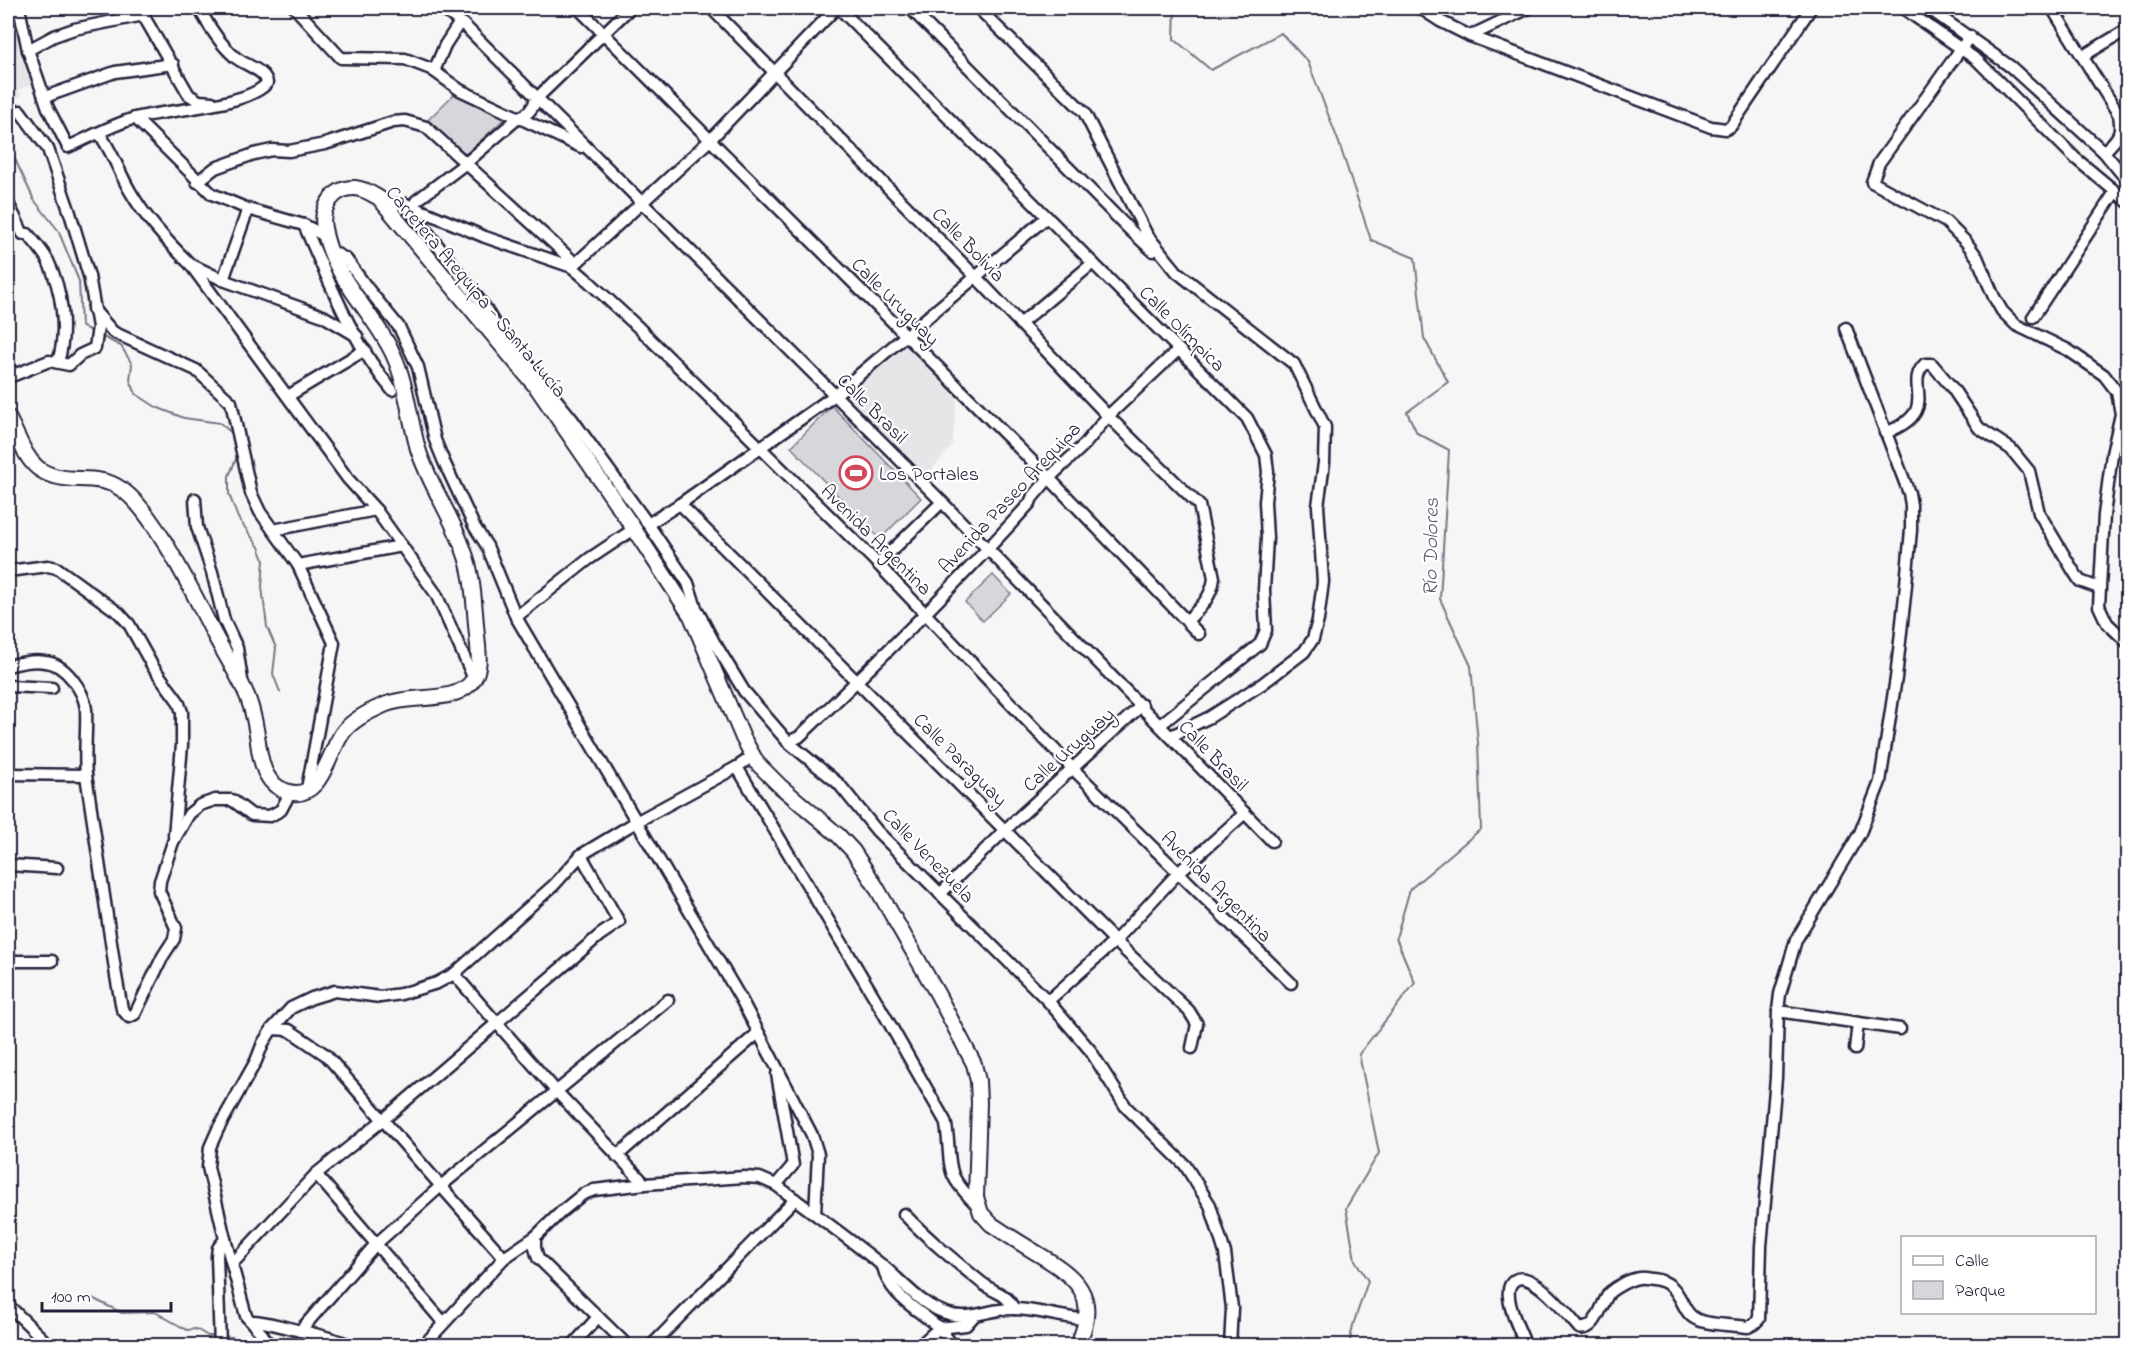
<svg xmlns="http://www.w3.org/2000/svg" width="2135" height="1353" font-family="'Indie Flower',sans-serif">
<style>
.built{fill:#e6e6e9}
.green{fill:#d7d7db;stroke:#7c7c8b;stroke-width:1.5}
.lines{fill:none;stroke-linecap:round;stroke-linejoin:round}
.stream{stroke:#767685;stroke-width:2}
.minor-casing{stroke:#22223b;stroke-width:15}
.major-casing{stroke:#22223b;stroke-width:18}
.minor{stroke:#fff;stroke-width:10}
.major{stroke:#fff;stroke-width:14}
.labels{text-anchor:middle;stroke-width:4.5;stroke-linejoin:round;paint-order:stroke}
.street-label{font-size:20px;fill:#22223b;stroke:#fff}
.poi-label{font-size:20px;fill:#22223b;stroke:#fff;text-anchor:start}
.water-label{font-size:21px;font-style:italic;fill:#5a5a6d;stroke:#fff}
</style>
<rect width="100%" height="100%" fill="#f6f6f7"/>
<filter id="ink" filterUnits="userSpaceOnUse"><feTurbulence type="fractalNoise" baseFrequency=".0167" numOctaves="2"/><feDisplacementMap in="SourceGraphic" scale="12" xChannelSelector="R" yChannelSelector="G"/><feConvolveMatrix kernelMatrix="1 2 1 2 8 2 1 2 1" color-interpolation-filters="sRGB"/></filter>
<g filter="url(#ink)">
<g class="built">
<path d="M8,8h4l20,76 -13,5 2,8 -13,5z"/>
<path d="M905,344l52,52 -5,50 -26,30 -82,-82z"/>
</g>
<g class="green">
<path d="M455,93l51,24 -40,37 -39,-33z"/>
<path d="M832,406l89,92 -41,41 -89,-92z"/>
<path d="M993,575l18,19 -28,27 -18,-19z"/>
</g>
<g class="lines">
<g class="stream">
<path d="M1175,8l-1,31 37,31 70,-37 27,29 31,81 32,97 44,18 9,80 24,44 -41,30 10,21 32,17 -9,149 31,67 7,77 3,86 -71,60 -14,49 19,45 -56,71 20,99 -33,55 9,52 13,21 -15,44 -4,21"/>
<path d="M8,144l26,56 24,30 21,51 2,45 12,6"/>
<path d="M101,336l20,10 11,18 -2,16 6,14 20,13 28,11 36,5 13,11"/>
<path d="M238,454l-9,22v18l9,24 21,29 5,13 -2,27 5,40 9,21 -3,26 7,18"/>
<path d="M90,1297l32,16 33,-1 32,18 9,-1 12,7h7"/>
<path d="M224,1336l39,6"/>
<path d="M271,1343l9,2 51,-1"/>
</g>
<g class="minor-casing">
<g id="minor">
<path d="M19,8l9,42 20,58 20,39c22,-10 44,-22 67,-29 30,-8 114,-12 132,-35 -1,-13 -23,-18 -32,-26 -15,-13 -27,-32 -36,-49"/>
<path d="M139,8l50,87 10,6 13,1"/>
<path d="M295,8l46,50 64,1 26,10 29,21 121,57"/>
<path d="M441,8l22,16 479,478 330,339"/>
<path d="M578,8l471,470 150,156"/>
<path d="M711,8l264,268 133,140 91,89 15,73c-2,19 -14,30 -27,43"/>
<path d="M839,8l408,410 19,37 2,17 -3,30 2,36 -3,52 2,40 -6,14 -100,81"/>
<path d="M910,8l221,223 22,20"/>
<path d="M978,8l106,104 63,123 30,37 117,92 31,63 -1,36 -6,43 5,76 -5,38 -5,19 -9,13 -42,32 -52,33 -39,19"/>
<path d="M1420,8l20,13 30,15 241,91 15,2 5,-3 80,-118"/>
<path d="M1903,8l74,52 98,98 53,44"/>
<path d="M1928,8l83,59 93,85 18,22 6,4"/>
<path d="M2052,8l67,107c4,21 -2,23 -15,37"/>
<path d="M1470,36l59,-28"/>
<path d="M1970,36l-91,127 -7,19 74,40 20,20 11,15 17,40 8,14 14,14 52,25 36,25 13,17 4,22 -9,40 -8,61 -5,91 8,17 21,20"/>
<path d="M28,50l26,-14 20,-7 70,-14"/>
<path d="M2083,56l45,-27"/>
<path d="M434,71l11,-26 15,-23"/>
<path d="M45,97l70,-25 58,-8"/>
<path d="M135,118l77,76 36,15 56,16 21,11"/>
<path d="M99,133c13,18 20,39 31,58 16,28 37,50 60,73l158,215 28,31 60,84 38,85"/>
<path d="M197,182l18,-14 39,-14 18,-4 17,1 36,-7 68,-22 12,-1 21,6 149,136"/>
<path d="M416,201l50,-38 52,-45c10,-3 15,-9 18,-19l94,-91"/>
<path d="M8,203l15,31h5c7,9 15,17 20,27 14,29 20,69 10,101"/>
<path d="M406,204l78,102 10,17 78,96 76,105 40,59 8,25 19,36"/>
<path d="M385,205l21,-1 79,33 87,30 14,12 53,49 236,233 198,208 218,214"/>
<path d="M304,225c25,56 49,119 88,165"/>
<path d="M331,251l15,8 22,30 31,38 19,40 17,73 9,22 30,64 13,20 29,71 225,382 71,136 6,19 -3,60"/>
<path d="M192,265l31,15 100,36 34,20"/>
<path d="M572,267l138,-127 126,-132"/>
<path d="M223,280l25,-71"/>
<path d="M93,309l20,23 83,38 35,32 20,91 9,19 38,53 36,78 -27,146"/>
<path d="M2033,317l82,-125"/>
<path d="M1020,324l73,-61"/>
<path d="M8,366l6,9 35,-14 20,4 11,-10 15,-7 3,-21 -9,-51 -19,-63 -22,-64 -28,-38"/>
<path d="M288,396l77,-46"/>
<path d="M1885,433c59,-23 17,-48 40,-69h7l21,25 26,39 32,21 18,22 10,42 35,59 6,9 19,7"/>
<path d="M195,499l2,28 15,45 12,48 13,28 5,32"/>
<path d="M680,504l435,437 74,70 8,13 -5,24"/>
<path d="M648,524l32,-20 155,-109 212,-178"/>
<path d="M273,530l103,-20"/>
<path d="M878,564l64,-62"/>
<path d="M298,565l104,-19"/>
<path d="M8,571l40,-5 9,2 62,45 10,11 24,43 25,34 4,11v33l-8,91"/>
<path d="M516,617l73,-58 45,-30"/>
<path d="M700,635l16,10 28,46 44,51 51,42 38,47 171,170 42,49 36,57 59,58 25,40 15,48 7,55 -2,38"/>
<path d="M8,666c11,-3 26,-6 37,-4 20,1 39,29 41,47 1,22 -2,44 0,66l30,201 6,33 7,8 6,-3 28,-58 11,-17 2,-11 -17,-37 1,-10 13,-39 16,-28 11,-9 15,-5h17l20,15 18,1 11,-6 9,-17"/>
<path d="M8,686l44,2"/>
<path d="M788,742l11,-5c79,-76 158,-153 231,-234l2,-5 17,-20 36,-34 23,-28 70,-66"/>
<path d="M737,767l139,233 69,121c5,17 2,43 9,56 5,11 17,21 24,30"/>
<path d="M8,774l78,1"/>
<path d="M8,865l49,3"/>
<path d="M940,894l66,-65 136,-124"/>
<path d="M8,961h44"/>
<path d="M454,974l103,118 88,92"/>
<path d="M1048,1001l67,-60 63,-68 67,-60"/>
<path d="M1778,1011l122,18"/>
<path d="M272,1029l17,1 37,25 178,203"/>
<path d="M1855,1049l3,-26"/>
<path d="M617,1156l141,-123"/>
<path d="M316,1174l127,148"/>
<path d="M776,1185l17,-20 -16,-91"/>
<path d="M904,1214c24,25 51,47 78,69 13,11 23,8 32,26"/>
<path d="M225,1239l21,77 16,18 5,8 -1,4"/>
<path d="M232,1264l84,-90 67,-54 217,-185 19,-13 -38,-67"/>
<path d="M883,1266c6,30 35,43 55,61 6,6 10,13 15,19"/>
<path d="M8,1305l42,41"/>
<path d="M251,1321c18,0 33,7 51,10 18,4 33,8 51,15"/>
<path d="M300,1331l75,-86 67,-60 226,-185"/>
<path d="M220,1346l-3,-90 1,-8 7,-9 -17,-72 2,-20 8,-18 38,-68 7,-18 9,-14 19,-21 21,-10 23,-7 45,6 21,-3 36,-11 17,-9 100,-89 27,-30 55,-33 101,-55 16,-11"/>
<path d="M423,1346l81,-88 31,-21"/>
<path d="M572,1346l26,-29"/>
<path d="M628,1346l-90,-88 -3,-10v-11l26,-25 22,-18 11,-4 51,-6 99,-7 16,1 16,7c36,27 72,53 107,81 21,17 39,41 66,48 22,7 42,-6 64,-5 24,0 48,9 72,10"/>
<path d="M651,1346l144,-147"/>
<path d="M919,1346l20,-18 27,-3 8,-9"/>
<path d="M1526,1346c-6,-15 -16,-34 -17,-49 -1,-7 0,-13 6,-17 17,-11 54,36 64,48 18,4 22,-26 31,-36 6,-5 20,-13 29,-14 4,-1 9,1 13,1 33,3 26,34 46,41 13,5 35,5 50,7l6,-3 5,-5 2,-73 15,-168 2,-67 2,-17 16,-54 64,-107 20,-51 16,-104 9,-83 6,-65v-25l-2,-12 -63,-165"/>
</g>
</g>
<g class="major-casing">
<path id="major" d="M8,417c20,39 21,62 72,62 13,0 27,1 38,8 25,14 52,63 66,89 11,19 20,39 30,58 11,21 25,42 34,64 6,16 9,34 11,51 3,18 8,36 27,42 36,14 43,-43 58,-60 9,-11 24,-19 38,-25 29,-14 73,0 91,-26 9,-13 5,-30 4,-45 -3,-28 -3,-58 -13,-84 -12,-35 -35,-67 -46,-102 -9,-31 -11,-65 -25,-95 -20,-43 -61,-76 -69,-126 -4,-19 9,-41 31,-40 10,1 17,6 24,10l158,190 97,141 57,87 52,122 14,25 23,23 58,49 15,16 22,34 63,110 36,69 4,17 1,22 -3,94 5,16 10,11c15,10 29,19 44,28 40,24 67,43 42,94"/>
</g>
<use href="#minor" class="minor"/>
<use href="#major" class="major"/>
</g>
</g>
<defs>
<g id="stadium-ring" transform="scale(1.725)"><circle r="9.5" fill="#fff" stroke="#d1495b" stroke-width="1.5"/><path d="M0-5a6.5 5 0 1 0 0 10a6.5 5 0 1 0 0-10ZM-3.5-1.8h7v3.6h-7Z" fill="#d1495b"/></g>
</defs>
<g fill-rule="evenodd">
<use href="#stadium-ring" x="856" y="473"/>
</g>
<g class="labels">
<g class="street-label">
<text transform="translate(969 244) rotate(46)" y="7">Calle Bolivia</text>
<text transform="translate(477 291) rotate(50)" y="7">Carretera Arequipa - Santa Lucía</text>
<text transform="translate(896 301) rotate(45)" y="7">Calle Uruguay</text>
<text transform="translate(1183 328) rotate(45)" y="7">Calle Olímpica</text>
<text transform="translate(873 408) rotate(45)" y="7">Calle Brasil</text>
<text transform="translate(1009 497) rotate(-47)" y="7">Avenida Paseo Arequipa</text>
<text transform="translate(877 539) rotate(45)" y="7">Avenida Argentina</text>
<text transform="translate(1068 749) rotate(-42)" y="7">Calle Uruguay</text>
<text transform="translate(1214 755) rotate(46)" y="7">Calle Brasil</text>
<text transform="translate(961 759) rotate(45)" y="7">Calle Paraguay</text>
<text transform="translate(929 855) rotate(46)" y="7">Calle Venezuela</text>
<text transform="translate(1217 886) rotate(45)" y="7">Avenida Argentina</text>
</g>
<g class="poi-label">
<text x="879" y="480">Los Portales</text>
</g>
<g class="water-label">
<text transform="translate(1430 547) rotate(-89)" y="7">Río Dolores</text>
</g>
</g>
<rect width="2135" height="1353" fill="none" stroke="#fff" stroke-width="30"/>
<rect x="15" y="15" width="2105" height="1323" fill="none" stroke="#22223b" stroke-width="2" filter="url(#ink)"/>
<rect x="1901" y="1236" width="195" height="78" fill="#ffffff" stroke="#a7a7b1" stroke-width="1.5"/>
<rect x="1913" y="1256" width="30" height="9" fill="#ffffff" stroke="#a7a7b1" stroke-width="1.5"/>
<text x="1955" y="1266" font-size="18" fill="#22223b">Calle</text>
<rect x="1913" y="1281" width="30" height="18" fill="#d7d7db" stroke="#a7a7b1" stroke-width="1.5"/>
<text x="1955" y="1296" font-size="18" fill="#22223b">Parque</text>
<path d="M42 1302v9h129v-9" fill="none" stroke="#22223b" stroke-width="3"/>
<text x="51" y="1302" font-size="18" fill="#22223b" stroke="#ffffff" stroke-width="4.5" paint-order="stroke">100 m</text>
</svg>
